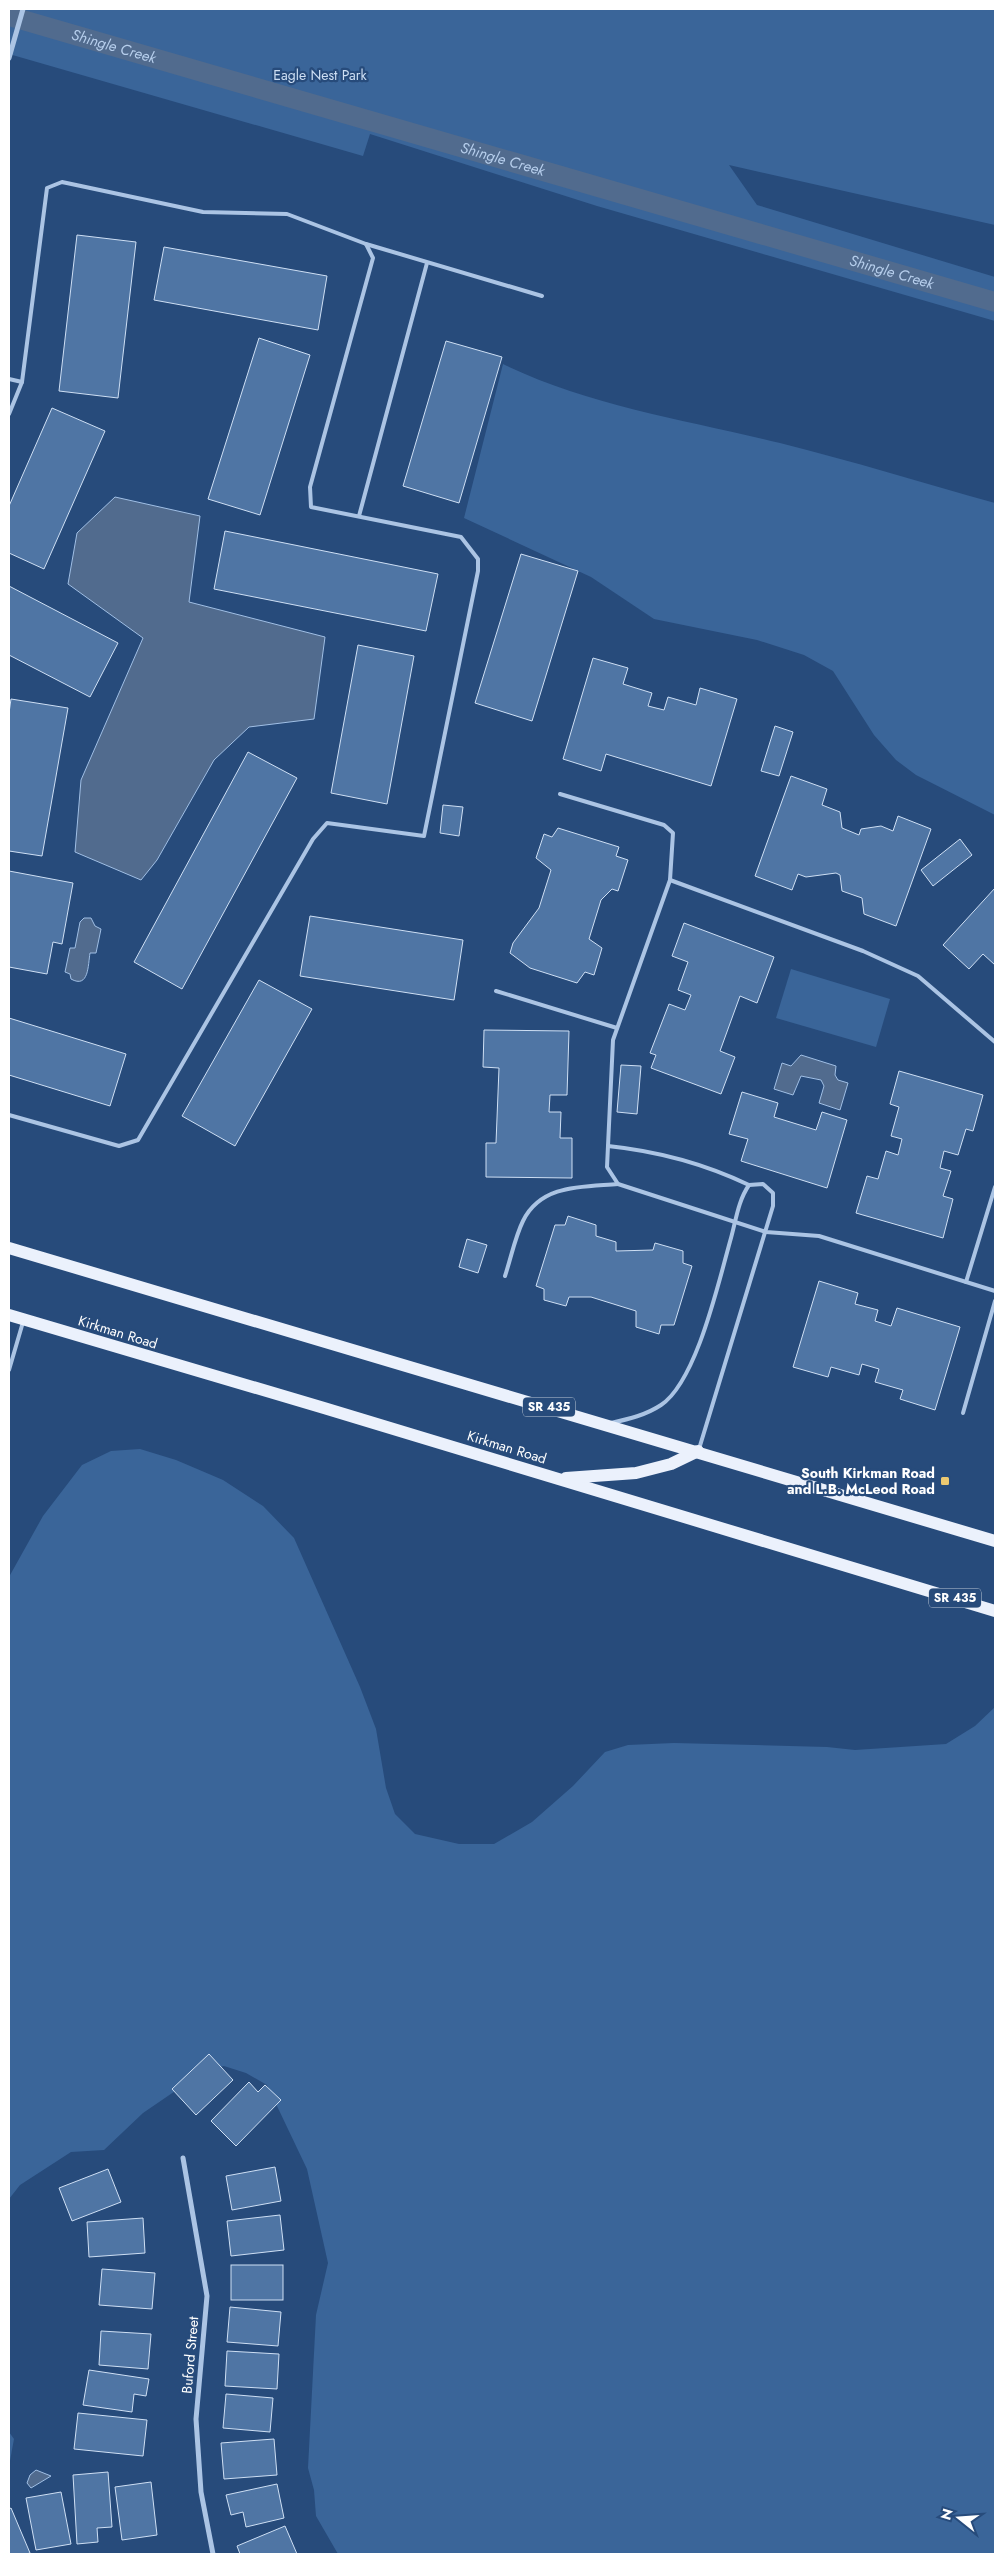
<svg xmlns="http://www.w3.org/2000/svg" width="1004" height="2563" font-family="Jost,sans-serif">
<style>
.green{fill:#3a6599}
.water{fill:#516b8e;stroke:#a0bfe5}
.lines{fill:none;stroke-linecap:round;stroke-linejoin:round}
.canal{stroke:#516b8e;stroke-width:20}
.building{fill:#4f75a4;stroke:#cedff4}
.lane{stroke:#abc4e4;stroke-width:4}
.street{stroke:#abc4e4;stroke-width:5}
.primary{stroke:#ebf1fc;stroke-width:12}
.poi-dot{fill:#ecc971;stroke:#274b7b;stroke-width:2}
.labels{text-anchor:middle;stroke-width:4.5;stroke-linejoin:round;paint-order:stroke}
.shield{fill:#274b7b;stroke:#bec9d7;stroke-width:1}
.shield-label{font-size:12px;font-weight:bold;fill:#fff}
.park-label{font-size:14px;fill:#cedff4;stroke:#274b7b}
.street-label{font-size:14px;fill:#fff;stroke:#274b7b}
.poi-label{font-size:14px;font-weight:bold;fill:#fff;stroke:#274b7b;text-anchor:end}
.water-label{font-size:15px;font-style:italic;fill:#b6ceec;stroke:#274b7b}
</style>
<rect width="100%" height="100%" fill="#274b7b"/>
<g class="green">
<path d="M9,9h986v216l-266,-60 28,40 238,72v44l-398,-115 -227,-72 -7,22 -354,-102z"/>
<path d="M503,364c87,42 184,56 277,79 72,18 143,40 215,60v312l-79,-40 -20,-15 -22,-25 -41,-64 -29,-16 -47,-15 -103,-21 -63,-42 -127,-59z"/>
<path d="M791,969l99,30 -14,48 -100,-29z"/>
<path d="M140,1449l36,11 47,20 40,26 31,32 66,149 16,42 10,59 9,26 20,20 44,10h35l38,-22 41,-36 32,-34 23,-7 46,-2 153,4 28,3 91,-6 29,-18 20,-19v847h-657l-22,-38 -2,-26 -6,-22 8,-153 12,-52 -21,-94 -40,-84 -21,-12 -22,-7 -21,6 -60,41 -39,37 -33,2 -51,33 -11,14v-622l34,-61 39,-51 29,-14z"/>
<path d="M9,2432l5,7 -5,27z"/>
</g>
<g class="water">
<path d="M115,497l85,19 -11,86 136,35 -11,82 -65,8 -35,33 -57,100 -16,20 -66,-28 6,-72 62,-142 -75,-54 9,-51z"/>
<path d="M84,918h7l4,8 6,3 -5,24h-6c-2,12 -1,36 -19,26l-1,-5 -5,-2 5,-24h5l5,-26z"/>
<path d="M801,1055l35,11 -1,9 3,5 10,3 -8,27 -21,-7 5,-17 -3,-6 -20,-4 -8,19 -19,-6 8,-26 9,3z"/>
<path d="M36,2470l15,6 -20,12 -4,-5 3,-8z"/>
</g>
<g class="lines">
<path class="canal" id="s1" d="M9,16l986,286"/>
</g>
<g class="building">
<path d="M77,235l59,7 -18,156 -59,-7z"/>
<path d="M164,247l163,29 -9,54 -164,-30z"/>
<path d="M259,338l51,17 -50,160 -52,-16z"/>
<path d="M446,341l56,16 -43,146 -56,-17z"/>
<path d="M52,408l53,23 -61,138 -35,-16v-47z"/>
<path d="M225,531l213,43 -12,57 -212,-42z"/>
<path d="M521,554l57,17 -46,150 -57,-18z"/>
<path d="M9,586l109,57 -28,54 -81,-42z"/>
<path d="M358,645l56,11 -27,148 -56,-11z"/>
<path d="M593,658l35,10 -5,16 29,9 -4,13 16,4 4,-13 28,8 4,-17 37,11 -26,87 -105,-32 -5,17 -38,-12z"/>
<path d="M11,699l57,9 -26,148 -33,-5v-138z"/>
<path d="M775,726l18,6 -14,44 -18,-5z"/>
<path d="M248,752l49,26 -115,211 -48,-27z"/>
<path d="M791,776l36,13 -5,16 18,7 2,16 17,7 2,-6 20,-3 12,5 5,-15 33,13 -35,97 -32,-12 -2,-16 -20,-7 -2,-16 -4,-2 -30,4 -8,-3 -6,16 -37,-14z"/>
<path d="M443,805l20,2 -4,29 -19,-3z"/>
<path d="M558,828l61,19 -3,9 12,4 -10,31 -6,-2 -11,11 -12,39 13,9 -8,27 -9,-3 -8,11 -47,-15 -20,-15 3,-10 26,-35 12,-38 -15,-12 8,-24 8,3z"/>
<path d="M960,839l12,16 -39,31 -12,-16z"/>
<path d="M9,871l64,12 -11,61 -9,-2 -6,32 -38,-7z"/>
<path d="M995,888v77l-12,-11 -14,15 -26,-24z"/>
<path d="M310,916l153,24 -9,60 -154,-24z"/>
<path d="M684,923l90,34 -17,46 -17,-7 -20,55 15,6 -14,37 -70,-26 5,-13 -6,-2 19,-49 16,6 6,-15 -13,-5 10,-28 -16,-6z"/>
<path d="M259,980l53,29 -77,137 -53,-30z"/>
<path d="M9,1018l117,36 -16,52 -101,-31z"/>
<path d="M484,1030l85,1 -2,64h-17l-1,17h12l-1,26h12v40l-86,-1v-34h10l3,-75 -16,-1z"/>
<path d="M621,1065l20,1 -4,48 -20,-2z"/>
<path d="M899,1071l84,24 -10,36 -7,-2 -8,26 -14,-4 -4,17 11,3 -8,25 10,3 -10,39 -87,-25 11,-37 11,3 8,-28 12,4 4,-16 -11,-3 8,-29 -9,-3z"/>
<path d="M742,1092l36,11 -4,14 42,13 6,-18 25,8 -20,68 -86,-27 7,-22 -19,-5z"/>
<path d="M568,1216l28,9v11l20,6v9l37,-1 2,-7 28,8v12l9,3 -18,59h-13l-2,9 -23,-7v-16l-45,-14h-22l-3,9 -22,-6v-11l-8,-3 19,-61h10z"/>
<path d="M467,1239l20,6 -9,28 -19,-6z"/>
<path d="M819,1281l39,12 -3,11 23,6 -3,11 16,5 6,-18 63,19 -25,83 -35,-11 3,-9 -28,-8 4,-13 -17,-5 -3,11 -28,-8 -3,10 -35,-10z"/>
<path d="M209,2054l24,26 -37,35 -24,-26z"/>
<path d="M249,2082l9,10 7,-7 16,15 -45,46 -25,-25z"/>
<path d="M275,2167l6,34 -49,9 -6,-34z"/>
<path d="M108,2169l13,33 -49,19 -13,-33z"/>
<path d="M280,2215l4,35 -53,6 -4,-35z"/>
<path d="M143,2218l2,35 -56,4 -2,-35z"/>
<rect x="231" y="2265" width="52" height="35"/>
<path d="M102,2269l53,4 -3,36 -53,-4z"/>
<path d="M230,2307l51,5 -3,34 -51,-4z"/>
<path d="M101,2331l50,3 -3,35 -49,-4z"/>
<path d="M227,2351l52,3 -2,35 -52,-3z"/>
<path d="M89,2370l60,9 -3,17 -12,-2 -2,18 -49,-7z"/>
<path d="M226,2394l47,4 -3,34 -47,-4z"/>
<path d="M78,2413l69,7 -4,36 -69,-7z"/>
<path d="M274,2439l3,36 -53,4 -3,-36z"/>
<path d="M108,2472l4,55 -15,1 1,14 -21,2 -4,-69z"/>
<path d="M151,2482l6,53 -35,5 -7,-53z"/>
<path d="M277,2484l7,34 -38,9 -3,-15 -12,3 -5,-20z"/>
<path d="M61,2492l10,52 -35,6 -10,-52z"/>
<path d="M11,2508l19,45 -4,1h-17v-45z"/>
<path d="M285,2526l12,28h-57l-3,-8z"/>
</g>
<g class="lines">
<g class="lane">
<path d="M366,244l176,52"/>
<path d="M9,379l13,3"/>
<path d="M9,414l13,-32 25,-194 15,-6 141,30 84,2 79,30 7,14 -63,229 1,20 150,30 17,22v12l-54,265 -97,-13 -14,16 -175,301 -19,6 -110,-31"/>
<path d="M359,516l68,-253"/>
<path d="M560,794l104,31 9,8 -3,47 -57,160 -6,127 11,17 148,48 53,4 176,55"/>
<path d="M670,880l193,71 55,25 77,66"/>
<path d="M496,991l121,37"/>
<path d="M608,1146c48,5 97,18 141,39"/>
<path d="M505,1276c6,-18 10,-39 18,-55 18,-37 60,-34 95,-37"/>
<path d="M966,1282l29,-95"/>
<path d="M9,1370l14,-48"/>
<path d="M963,1413l32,-112"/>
<path d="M611,1423c18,-4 35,-8 50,-18 36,-24 58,-125 70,-167 5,-18 7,-37 18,-53l14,-1 10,9v13l-74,243"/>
</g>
<g class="street">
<path d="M9,58l14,-49"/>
<path d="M183,2158l24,138 -11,123 5,73 12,62"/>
</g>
<g class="primary">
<path d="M9,1248l986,293"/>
<path d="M9,1315l315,93 671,203"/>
<path d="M566,1478l70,-5 35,-9 27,-13"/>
</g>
</g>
<rect class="poi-dot" x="940" y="1476" width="10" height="10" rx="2.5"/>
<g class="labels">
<g class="shield">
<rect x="523" y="1397.5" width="52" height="19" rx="4"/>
<rect x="929" y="1588.5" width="52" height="19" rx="4"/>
</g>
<g class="shield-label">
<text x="549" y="1411">SR 435</text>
<text x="955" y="1602">SR 435</text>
</g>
<g class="park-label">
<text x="320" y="80">Eagle Nest Park</text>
</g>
<g class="street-label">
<text transform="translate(118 1332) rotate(17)" y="5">Kirkman Road</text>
<text transform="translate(507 1447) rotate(17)" y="5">Kirkman Road</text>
<text transform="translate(190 2355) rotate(-85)" y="5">Buford Street</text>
</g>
<g class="poi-label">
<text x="935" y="1478">South Kirkman Road<tspan x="935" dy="16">and L.B. McLeod Road</tspan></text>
</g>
<g class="water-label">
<text dy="5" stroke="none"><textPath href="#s1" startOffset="109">Shingle Creek</textPath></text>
<text dy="5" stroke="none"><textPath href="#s1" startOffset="514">Shingle Creek</textPath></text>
<text dy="5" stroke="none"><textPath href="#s1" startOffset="919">Shingle Creek</textPath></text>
</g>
</g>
<rect width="1004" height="2563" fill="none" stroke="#ffffff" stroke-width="20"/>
<g transform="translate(959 2518) rotate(287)" stroke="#274b7b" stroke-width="4" paint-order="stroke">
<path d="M0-4L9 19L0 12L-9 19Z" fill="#ffffff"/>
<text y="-8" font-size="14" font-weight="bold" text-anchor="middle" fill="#ffffff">N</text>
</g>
</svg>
